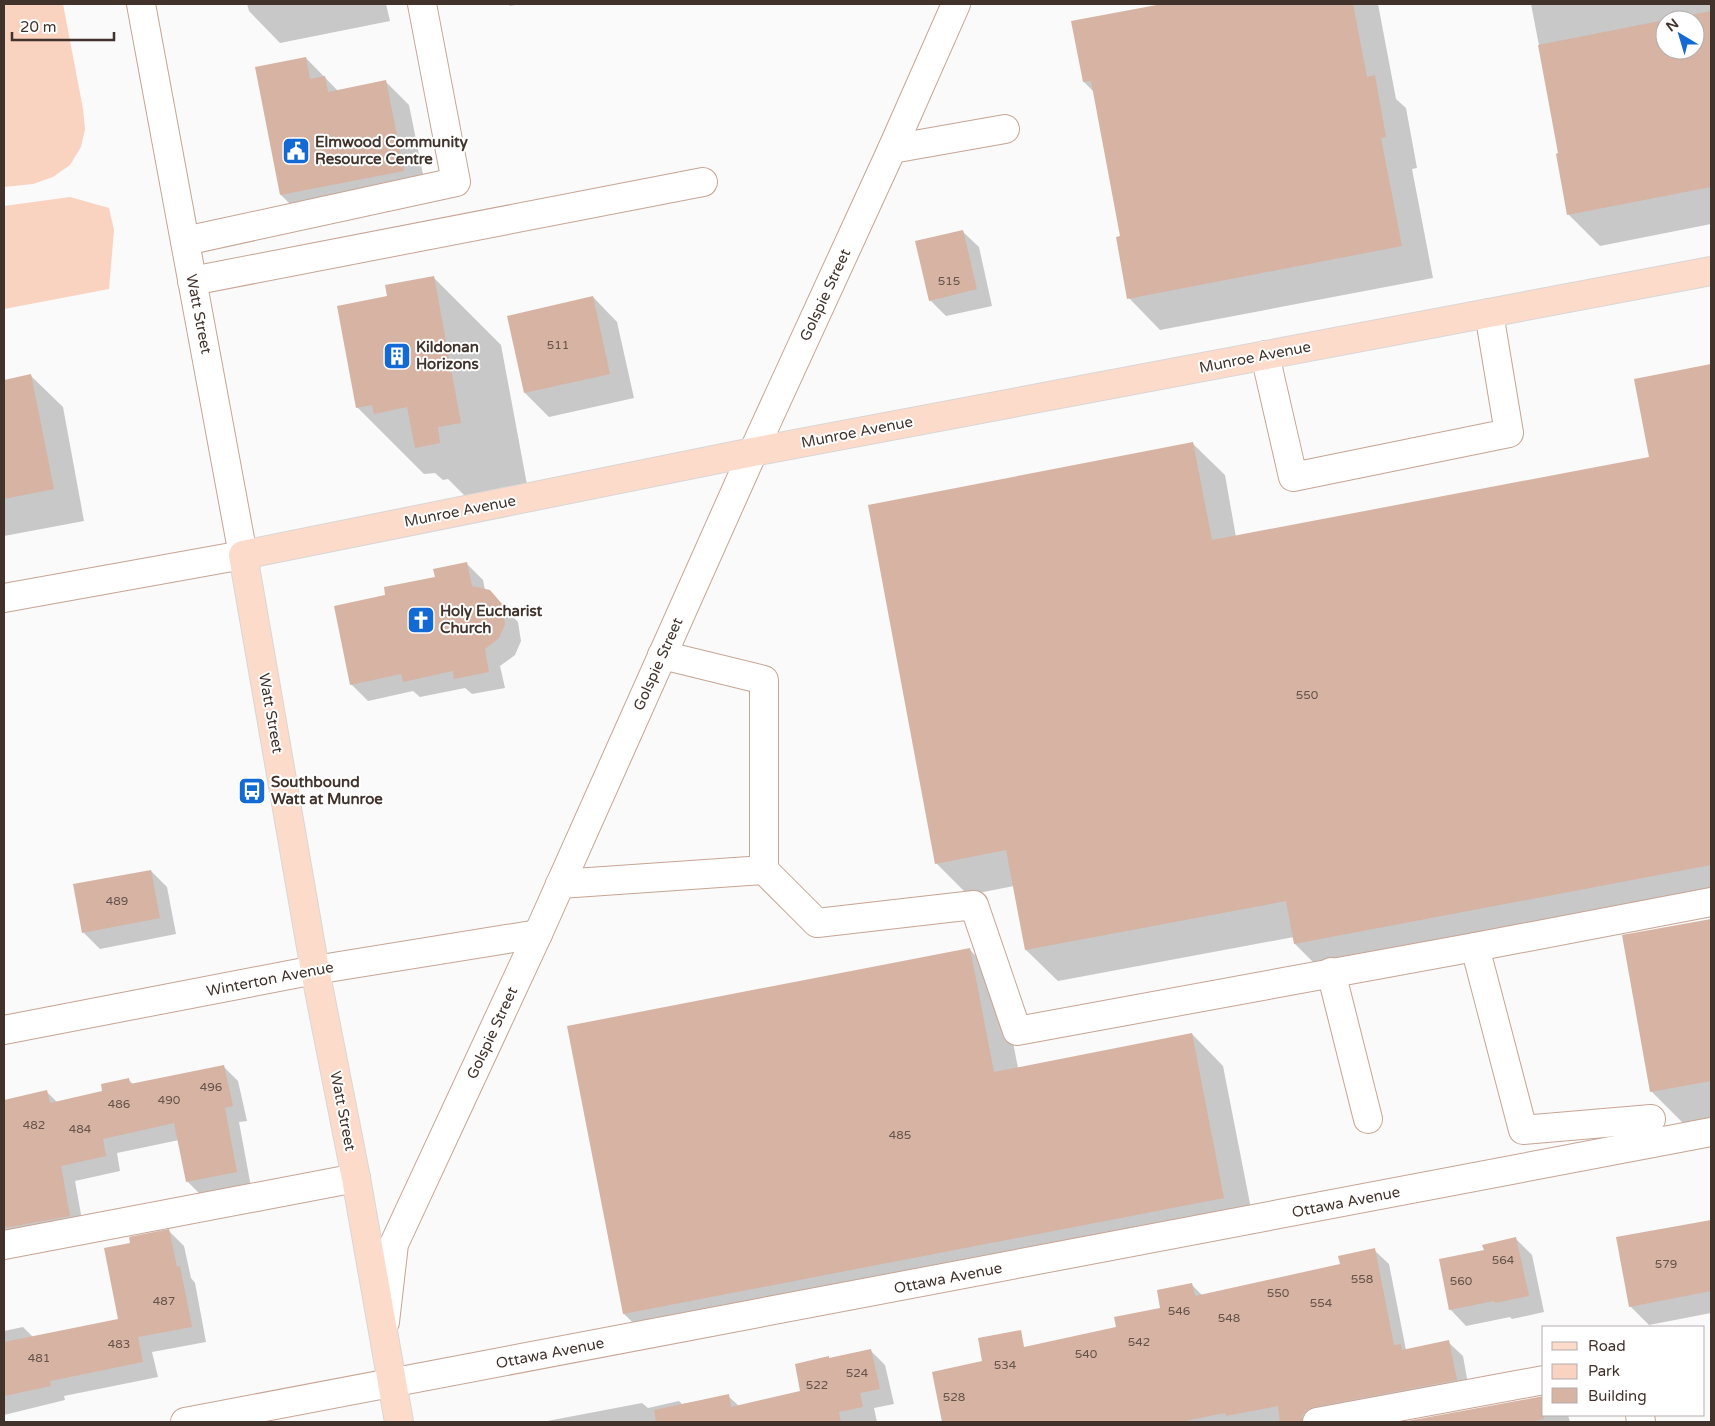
<svg xmlns="http://www.w3.org/2000/svg" width="1715" height="1426" font-family="'Varela Round',sans-serif">
<style>
.green{fill:#f9d2c0}
.shadow{fill:#0003;fill-rule:evenodd}
.building{fill:#d6b3a2}
.lines{fill:none;stroke-linecap:round;stroke-linejoin:round}
.minor-casing{stroke:#c7a493;stroke-width:30}
.major-casing{stroke:#d9d6d5;stroke-width:30}
.minor{stroke:#fff;stroke-width:28}
.major{stroke:#fddbcb;stroke-width:28}
.labels{text-anchor:middle;stroke-width:4;stroke-linejoin:round;paint-order:stroke}
.number-label{font-size:12px;fill:#66534a}
.poi-label{font-size:15px;font-weight:bold;fill:#41332c;stroke:#fff;text-anchor:start}
.street-label{font-size:15px;fill:#41332c;stroke:#fff}
</style>
<rect width="100%" height="100%" fill="#fafafa"/>
<g class="green">
<path d="M4,4h59l20,105 2,20 -4,18 -11,18 -17,12 -20,7 -29,3z"/>
<path d="M70,197l39,11 5,22 -5,59 -105,20v-103z"/>
</g>
<g class="shadow">
<path d="M247,4h139l4,17 -110,22 -31,-32z"/>
<path d="M508,4h13l-11,2z"/>
<path d="M1169,4h209l18,95 10,9 11,60 -5,1 21,109 -273,52 -31,-32 -7,-61 -28,-145 -10,-10 -11,-60z"/>
<path d="M1531,4h180v220l-111,22 -32,-32 -8,-60zM1665,20h30v30h-30z"/>
<path d="M306,58l32,33 48,-9 23,23 18,89 -123,24 -23,-23z"/>
<path d="M962,231l17,16 13,59 -46,10 -16,-16z"/>
<path d="M433,277l68,68 27,145 -45,24 -35,-35 -5,1 -8,-7 -11,1 -67,-67 32,-110z"/>
<path d="M593,297l24,25 17,76 -85,19 -24,-24z"/>
<path d="M1711,366v537l-384,73 -32,-32 -1,-7 -236,44 -32,-31 -12,-64 -46,9 -32,-32 257,-419 32,31 11,62 414,-79 -14,-78z"/>
<path d="M31,376l32,31 21,114 -80,15v-155z"/>
<path d="M466,563l17,17 2,10 5,1 28,31 3,19 -6,14 -15,11 5,22 -33,6 -7,-6 -45,9 -7,-6 -45,10 -17,-17 36,-88 50,-18z"/>
<path d="M151,871l16,16 9,47 -76,15 -16,-16z"/>
<path d="M1711,920v198l-28,5 -31,-31 -29,-156z"/>
<path d="M969,949l32,32 17,87 174,-34 31,32 32,163 -599,116 -32,-31 -55,-287z"/>
<path d="M223,1066l15,15 9,40 -8,1 12,65 -49,9 -15,-15 -8,-41 -62,13 3,18 -45,10 9,50 -80,14v-126l9,-2 34,-25 10,10 47,-10 24,-13 6,6z"/>
<path d="M1711,1221v92l-62,12 -19,-19 -13,-68z"/>
<path d="M169,1231l15,15 7,32 4,5 11,59 -54,10 6,25 -94,19 1,4 -61,15v-84l19,-4 10,10 86,-17 13,-76z"/>
<path d="M1516,1239l16,16 12,57 -32,7 -2,-2 -44,9 -16,-17 35,-58z"/>
<path d="M1374,1250l15,14 17,86 42,-8 15,14 7,39 -143,27h-258l-18,-80 66,-14 45,-19 30,-24 10,10 139,-30z"/>
<path d="M870,1350l15,15 9,39 -20,4 3,14h-335l100,-19 6,5 31,-7 3,3 46,-8 11,10 63,-14 28,-33z"/>
<path d="M1020,1372l9,50h-86l-10,-49z"/>
<path d="M1544,1397v18h24l2,7h-162z"/>
</g>
<g class="building">
<path d="M1162,4h191l14,73 8,-2 11,62 -5,1 21,108 -275,53 -11,-62 4,-1 -29,-155 -8,1 -12,-61z"/>
<path d="M1711,11v176l-144,28 -11,-61 2,-1 -20,-108 127,-25v30h30v-30h-29z"/>
<path d="M306,57l4,22 15,-3 3,16 58,-12 18,91 -124,24 -25,-128z"/>
<path d="M963,230l14,59 -48,12 -14,-60z"/>
<path d="M434,276l27,147 -23,4 2,16 -25,5 -8,-41 -33,7 -2,-9 -16,3 -19,-102 50,-10 -2,-11z"/>
<path d="M593,296l17,78 -86,19 -17,-77z"/>
<path d="M1711,364v501l-417,79 -8,-43 -261,49 -19,-100 -71,14 -67,-359 325,-63 19,98 437,-83 -15,-78z"/>
<path d="M31,374l23,115 -50,10v-119z"/>
<path d="M467,562l5,24 18,4 12,14 3,20 -6,14 -14,11 4,23 -35,7 -1,-8 -50,11 -2,-8 -51,11 -16,-79 51,-11 -1,-8 51,-10 -2,-8z"/>
<path d="M151,870l9,48 -78,15 -9,-49z"/>
<path d="M1711,919v162l-61,11 -28,-157z"/>
<path d="M970,948l24,124 198,-39 32,165 -601,116 -56,-288z"/>
<path d="M224,1065l9,41 -8,2 12,64 -51,10 -12,-59 -71,16 3,17 -45,10 9,50 -66,12v-128l43,-10 3,13 52,-12 -1,-7 28,-6 1,6z"/>
<path d="M1711,1220v71l-82,16 -13,-70z"/>
<path d="M169,1229l8,38 3,-1 12,61 -54,10 5,25 -93,19 1,5 -47,10v-54l114,-23 -14,-71 26,-5 -1,-6z"/>
<path d="M1516,1237l13,59 -34,7 -1,-2 -45,9 -10,-51 45,-9 -2,-5z"/>
<path d="M1375,1248l19,97 7,-1 1,6 47,-10 8,40 -143,27 -7,3 -5,6v6h-22l-2,-16 -52,10 -1,-3 -45,9h-238l-10,-50 50,-11 -4,-23 43,-8 3,17 92,-20 -2,-10 46,-9 -3,-18 35,-7 3,13 145,-32 -2,-8z"/>
<path d="M871,1349l9,40 -20,4 3,14 -24,5 2,10h-185l-2,-12 75,-16 2,13 69,-16 -5,-27 34,-8v2z"/>
<path d="M1544,1396v23l-16,3h-126z"/>
</g>
<g class="lines">
<g class="minor-casing">
<g id="minor">
<path d="M892,149l113,-20"/>
<path d="M185,241l271,-59 -34,-178"/>
<path d="M192,281l511,-99"/>
<path d="M1265,355l28,122 216,-44 -20,-120"/>
<path d="M4,598l239,-43 -102,-551"/>
<path d="M764,870l53,53 157,-18 43,126 458,-84 236,-45"/>
<path d="M560,884l204,-14v-190l-102,-25"/>
<path d="M1475,947l48,183 128,-11"/>
<path d="M1331,972l37,147"/>
<path d="M4,1030l311,-60 223,-36"/>
<path d="M4,1245l352,-67"/>
<path d="M385,1322l9,-78 144,-310 215,-482 139,-303 64,-145"/>
<path d="M1640,1415l1,7"/>
<path d="M185,1422l1526,-290"/>
<path d="M1317,1422l227,-42"/>
</g>
</g>
<g class="major-casing">
<path id="major" d="M399,1422l-43,-244 -41,-208 -72,-415 510,-103 958,-181"/>
</g>
<use href="#minor" class="minor"/>
<use href="#major" class="major"/>
</g>
<defs>
<g id="civic-square" transform="scale(1.4375)"><rect x="-9" y="-9" width="18" height="18" rx="4" fill="#146ad4" stroke="#fff"/><path d="M-.6-6.5H3V-4.5H.6V-3L4-1V1h2V6H-6V1h2V-1L-.6-3ZM-1.2 2.5V6h2.4V2.5Z" fill="#fff"/></g>
<g id="building-square" transform="scale(1.4375)"><rect x="-9" y="-9" width="18" height="18" rx="4" fill="#146ad4" stroke="#fff"/><path d="M-4-6H4V6H1V3H-1V6H-4ZM-2.5-4.3h1.7v1.8h-1.7ZM.8-4.3h1.7v1.8H.8ZM-2.5-1h1.7V.8h-1.7ZM.8-1h1.7V.8H.8Z" fill="#fff"/></g>
<g id="church-square" transform="scale(1.4375)"><rect x="-9" y="-9" width="18" height="18" rx="4" fill="#146ad4" stroke="#fff"/><path d="M-1.2-6h2.4v3.5h3.3v2.4h-3.3V6h-2.4V-.1h-3.3v-2.4h3.3Z" fill="#fff"/></g>
<g id="bus-square" transform="scale(1.4375)"><rect x="-9" y="-9" width="18" height="18" rx="4" fill="#146ad4" stroke="#fff"/><path d="M-5-6H5V4H4V6H2V4H-2V6H-4V4H-5ZM-3.5-4V0h7V-4ZM-3.5 1.2v1.5H-2V1.2ZM2 1.2v1.5H3.5V1.2Z" fill="#fff"/></g>
</defs>
<g fill-rule="evenodd">
<use href="#civic-square" x="296" y="151"/>
<use href="#building-square" x="397" y="356"/>
<use href="#church-square" x="421" y="620"/>
<use href="#bus-square" x="252" y="791"/>
</g>
<g class="labels">
<g class="number-label">
<text x="949" y="285">515</text>
<text x="558" y="349">511</text>
<text x="1307" y="699">550</text>
<text x="117" y="905">489</text>
<text x="211" y="1091">496</text>
<text x="169" y="1104">490</text>
<text x="119" y="1108">486</text>
<text x="34" y="1129">482</text>
<text x="80" y="1133">484</text>
<text x="900" y="1139">485</text>
<text x="1503" y="1264">564</text>
<text x="1666" y="1268">579</text>
<text x="1362" y="1283">558</text>
<text x="1461" y="1285">560</text>
<text x="1278" y="1297">550</text>
<text x="164" y="1305">487</text>
<text x="1321" y="1307">554</text>
<text x="1179" y="1315">546</text>
<text x="1229" y="1322">548</text>
<text x="1139" y="1346">542</text>
<text x="119" y="1348">483</text>
<text x="1086" y="1358">540</text>
<text x="39" y="1362">481</text>
<text x="1005" y="1369">534</text>
<text x="857" y="1377">524</text>
<text x="817" y="1389">522</text>
<text x="954" y="1401">528</text>
</g>
<g class="poi-label">
<text x="315" y="147">Elmwood Community<tspan x="315" dy="17">Resource Centre</tspan></text>
<text x="416" y="352">Kildonan<tspan x="416" dy="17">Horizons</tspan></text>
<text x="440" y="616">Holy Eucharist<tspan x="440" dy="17">Church</tspan></text>
<text x="271" y="787">Southbound<tspan x="271" dy="17">Watt at Munroe</tspan></text>
</g>
<g class="street-label">
<text transform="translate(825 295) rotate(-65)" y="5">Golspie Street</text>
<text transform="translate(199 314) rotate(79)" y="5">Watt Street</text>
<text transform="translate(1255 357) rotate(-11)" y="5">Munroe Avenue</text>
<text transform="translate(857 432) rotate(-11)" y="5">Munroe Avenue</text>
<text transform="translate(460 511) rotate(-11)" y="5">Munroe Avenue</text>
<text transform="translate(658 664) rotate(-66)" y="5">Golspie Street</text>
<text transform="translate(271 713) rotate(80)" y="5">Watt Street</text>
<text transform="translate(270 979) rotate(-11)" y="5">Winterton Avenue</text>
<text transform="translate(492 1033) rotate(-65)" y="5">Golspie Street</text>
<text transform="translate(343 1111) rotate(79)" y="5">Watt Street</text>
<text transform="translate(1346 1202) rotate(-11)" y="5">Ottawa Avenue</text>
<text transform="translate(948 1278) rotate(-11)" y="5">Ottawa Avenue</text>
<text transform="translate(550 1353) rotate(-11)" y="5">Ottawa Avenue</text>
</g>
</g>
<rect width="1715" height="1426" fill="none" stroke="#41332c" stroke-width="10"/>
<rect x="1542" y="1326" width="162" height="90" fill="#ffffff" stroke="#b3adab"/>
<rect x="1552" y="1342" width="25" height="8" fill="#fddbcb" stroke="#b3adab"/>
<text x="1588" y="1351" font-size="15" fill="#41332c">Road</text>
<rect x="1552" y="1364" width="25" height="15" fill="#f9d2c0" stroke="#b3adab"/>
<text x="1588" y="1376" font-size="15" fill="#41332c">Park</text>
<rect x="1552" y="1388" width="25" height="15" fill="#d6b3a2" stroke="#b3adab"/>
<text x="1588" y="1401" font-size="15" fill="#41332c">Building</text>
<g transform="translate(1680 35) rotate(322)"><circle r="24" fill="#ffffff" stroke="#b3adab"/>
<path d="M0-4L9 19L0 12L-9 19Z" fill="#146ad4"/>
<text y="-8" font-size="14" font-weight="bold" text-anchor="middle" fill="#41332c">N</text>
</g>
<path d="M12 32v8h102v-8" fill="none" stroke="#41332c" stroke-width="2.5"/>
<text x="20" y="32" font-size="15" fill="#41332c" stroke="#ffffff" stroke-width="4" paint-order="stroke">20 m</text>
</svg>
